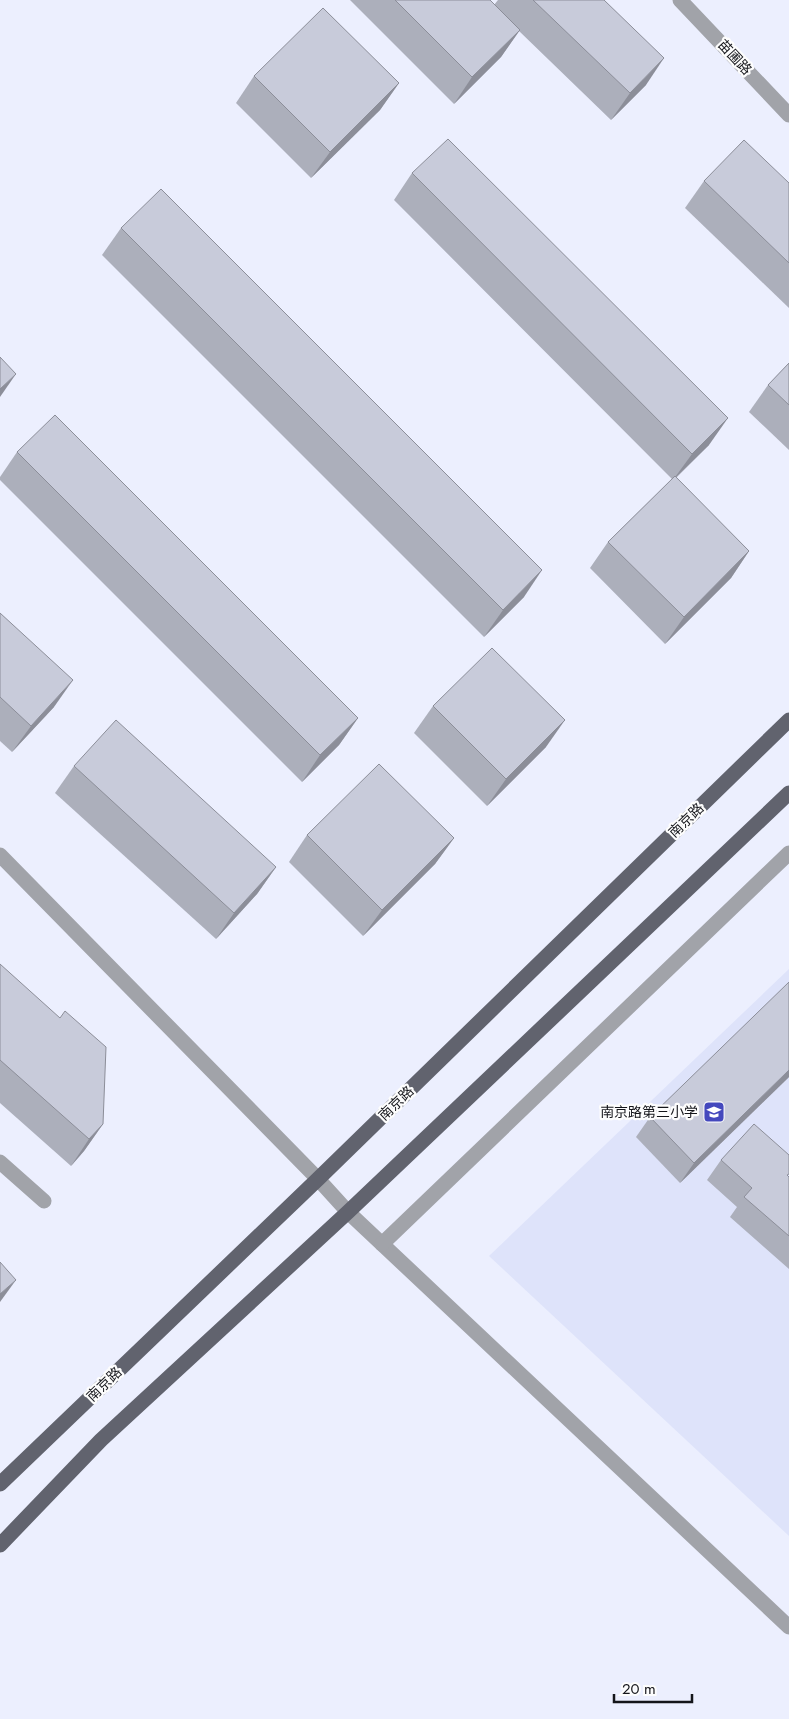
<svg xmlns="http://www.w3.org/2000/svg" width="789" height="1719" font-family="Jost,'Noto Sans SC',sans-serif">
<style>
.built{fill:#dee3fa}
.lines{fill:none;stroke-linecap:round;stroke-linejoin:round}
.minor{stroke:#a1a3a9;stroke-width:15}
.tertiary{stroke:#a1a3a9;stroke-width:15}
.primary{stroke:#61636e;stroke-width:15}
.wall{fill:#acafbb}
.shaded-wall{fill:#8c8e99}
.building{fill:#c8cbda;stroke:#8c8e99}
.labels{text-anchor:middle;stroke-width:4.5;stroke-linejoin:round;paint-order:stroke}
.street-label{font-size:14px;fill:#14151a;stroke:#fdfdfd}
.poi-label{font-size:14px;fill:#14151a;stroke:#fdfdfd;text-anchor:end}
</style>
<rect width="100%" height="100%" fill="#eceffe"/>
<path class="built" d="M789,969v567l-300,-280z"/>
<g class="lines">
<g class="minor">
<path d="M0,855l318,324 30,33 441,415"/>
<path d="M0,1162l44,39"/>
<path d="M382,1244l407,-391"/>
</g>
<path class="tertiary" d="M680,0l109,115"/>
<g class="primary">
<path d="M0,1484l318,-305 471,-459"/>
<path d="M0,1545l101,-105 247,-228 441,-419"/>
</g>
</g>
<g class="wall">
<path d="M350,0h140l4,5 4,-5h106l42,85 -35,35 -92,-89 -18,26 -47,47z"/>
<path d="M254,76l145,7 -19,27 -69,68 -75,-75z"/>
<path d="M412,173l297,272 -33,33 73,73 -18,27 -66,66 -75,-76 18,-26 64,-63 -278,-279z"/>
<path d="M704,181l85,2v125l-104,-100z"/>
<path d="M121,228l403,369 -40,40 -382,-382z"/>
<path d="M789,363v87l-40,-38 19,-27z"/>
<path d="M17,452l341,266 -19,27 -37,37 -302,-302v-3z"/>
<path d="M0,613l54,94 -42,45 -12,-11z"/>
<path d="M433,706l113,41 -59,59 -73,-73z"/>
<path d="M74,766l202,101 -19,27 -41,45 -161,-146z"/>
<path d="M307,835l147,3 -19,26 -72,72 -74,-74z"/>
<path d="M0,964l103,160 -19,27 -13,15 -71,-63z"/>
<path d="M789,1077l-109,106 -44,-46 14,-20z"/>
<path d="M721,1160l68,17v92l-59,-52 7,-10 -30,-27z"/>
</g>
<g class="shaded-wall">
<path d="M520,30l-19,27 -47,47 18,-27z"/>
<path d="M664,58l-18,27 -35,35 19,-27z"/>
<path d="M399,83l-19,27 -69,68 19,-26z"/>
<path d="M16,374l-16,23v-8z"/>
<path d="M728,418l-19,27 -36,35 19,-26z"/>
<path d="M749,551l-18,27 -66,66 19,-27z"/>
<path d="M542,570l-18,27 -40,40 19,-27z"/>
<path d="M73,680l-19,27 -42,45 19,-26z"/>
<path d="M358,718l-19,27 -37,37 18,-27z"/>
<path d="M565,720l-19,27 -59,59 19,-27z"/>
<path d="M454,838l-19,26 -72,72 19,-26z"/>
<path d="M276,867l-19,27 -41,45 18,-26z"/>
<path d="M789,1070v7l-109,106 14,-20z"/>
<path d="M103,1124l-19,27 -13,15 18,-27z"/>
<path d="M16,1280l-16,22v-8z"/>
</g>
<g class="building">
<path d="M395,0h95l30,30 -48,47z"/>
<path d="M533,0h71l60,58 -34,35z"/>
<path d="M323,8l76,75 -69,69 -76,-76z"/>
<path d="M448,139l280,279 -36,36 -280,-281z"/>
<path d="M744,140l45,43v80l-85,-82z"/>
<path d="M161,189l381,381 -39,40 -382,-382z"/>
<path d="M0,357l16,17 -16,15z"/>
<path d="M789,363v42l-21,-20z"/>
<path d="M55,415l303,303 -38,37 -303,-303z"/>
<path d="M675,476l74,75 -65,66 -76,-75z"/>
<path d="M0,613l73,67 -42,46 -31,-29z"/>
<path d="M492,648l73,72 -59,59 -73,-73z"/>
<path d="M116,720l160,147 -42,46 -160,-147z"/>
<path d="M379,764l75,74 -72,72 -75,-75z"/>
<path d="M0,964l60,54 5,-7 41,36 -3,77 -14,15 -89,-79z"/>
<path d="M789,982v88l-95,93 -44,-46z"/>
<path d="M754,1124l35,31v19l-2,1 2,2v59l-45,-39 8,-9 -31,-28z"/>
<path d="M0,1262l16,18 -16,14z"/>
</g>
<defs>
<g id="school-square" transform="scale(1.125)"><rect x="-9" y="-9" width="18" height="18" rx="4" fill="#4448bd" stroke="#fdfdfd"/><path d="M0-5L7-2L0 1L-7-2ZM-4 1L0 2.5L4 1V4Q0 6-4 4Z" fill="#fff"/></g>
</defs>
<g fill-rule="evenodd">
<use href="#school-square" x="714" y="1112"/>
</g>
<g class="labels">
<g class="street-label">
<text transform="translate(735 57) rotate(47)" y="5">苗圃路</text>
<text transform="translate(686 820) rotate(-44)" y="5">南京路</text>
<text transform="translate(396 1103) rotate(-44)" y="5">南京路</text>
<text transform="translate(104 1384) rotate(-44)" y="5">南京路</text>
</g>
<g class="poi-label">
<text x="698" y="1117">南京路第三小学</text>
</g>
</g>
<path d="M614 1694v8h78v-8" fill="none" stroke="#14151a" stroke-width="2.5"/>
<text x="622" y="1694" font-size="15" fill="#14151a" stroke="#fdfdfd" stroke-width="4" paint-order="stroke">20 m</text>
</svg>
